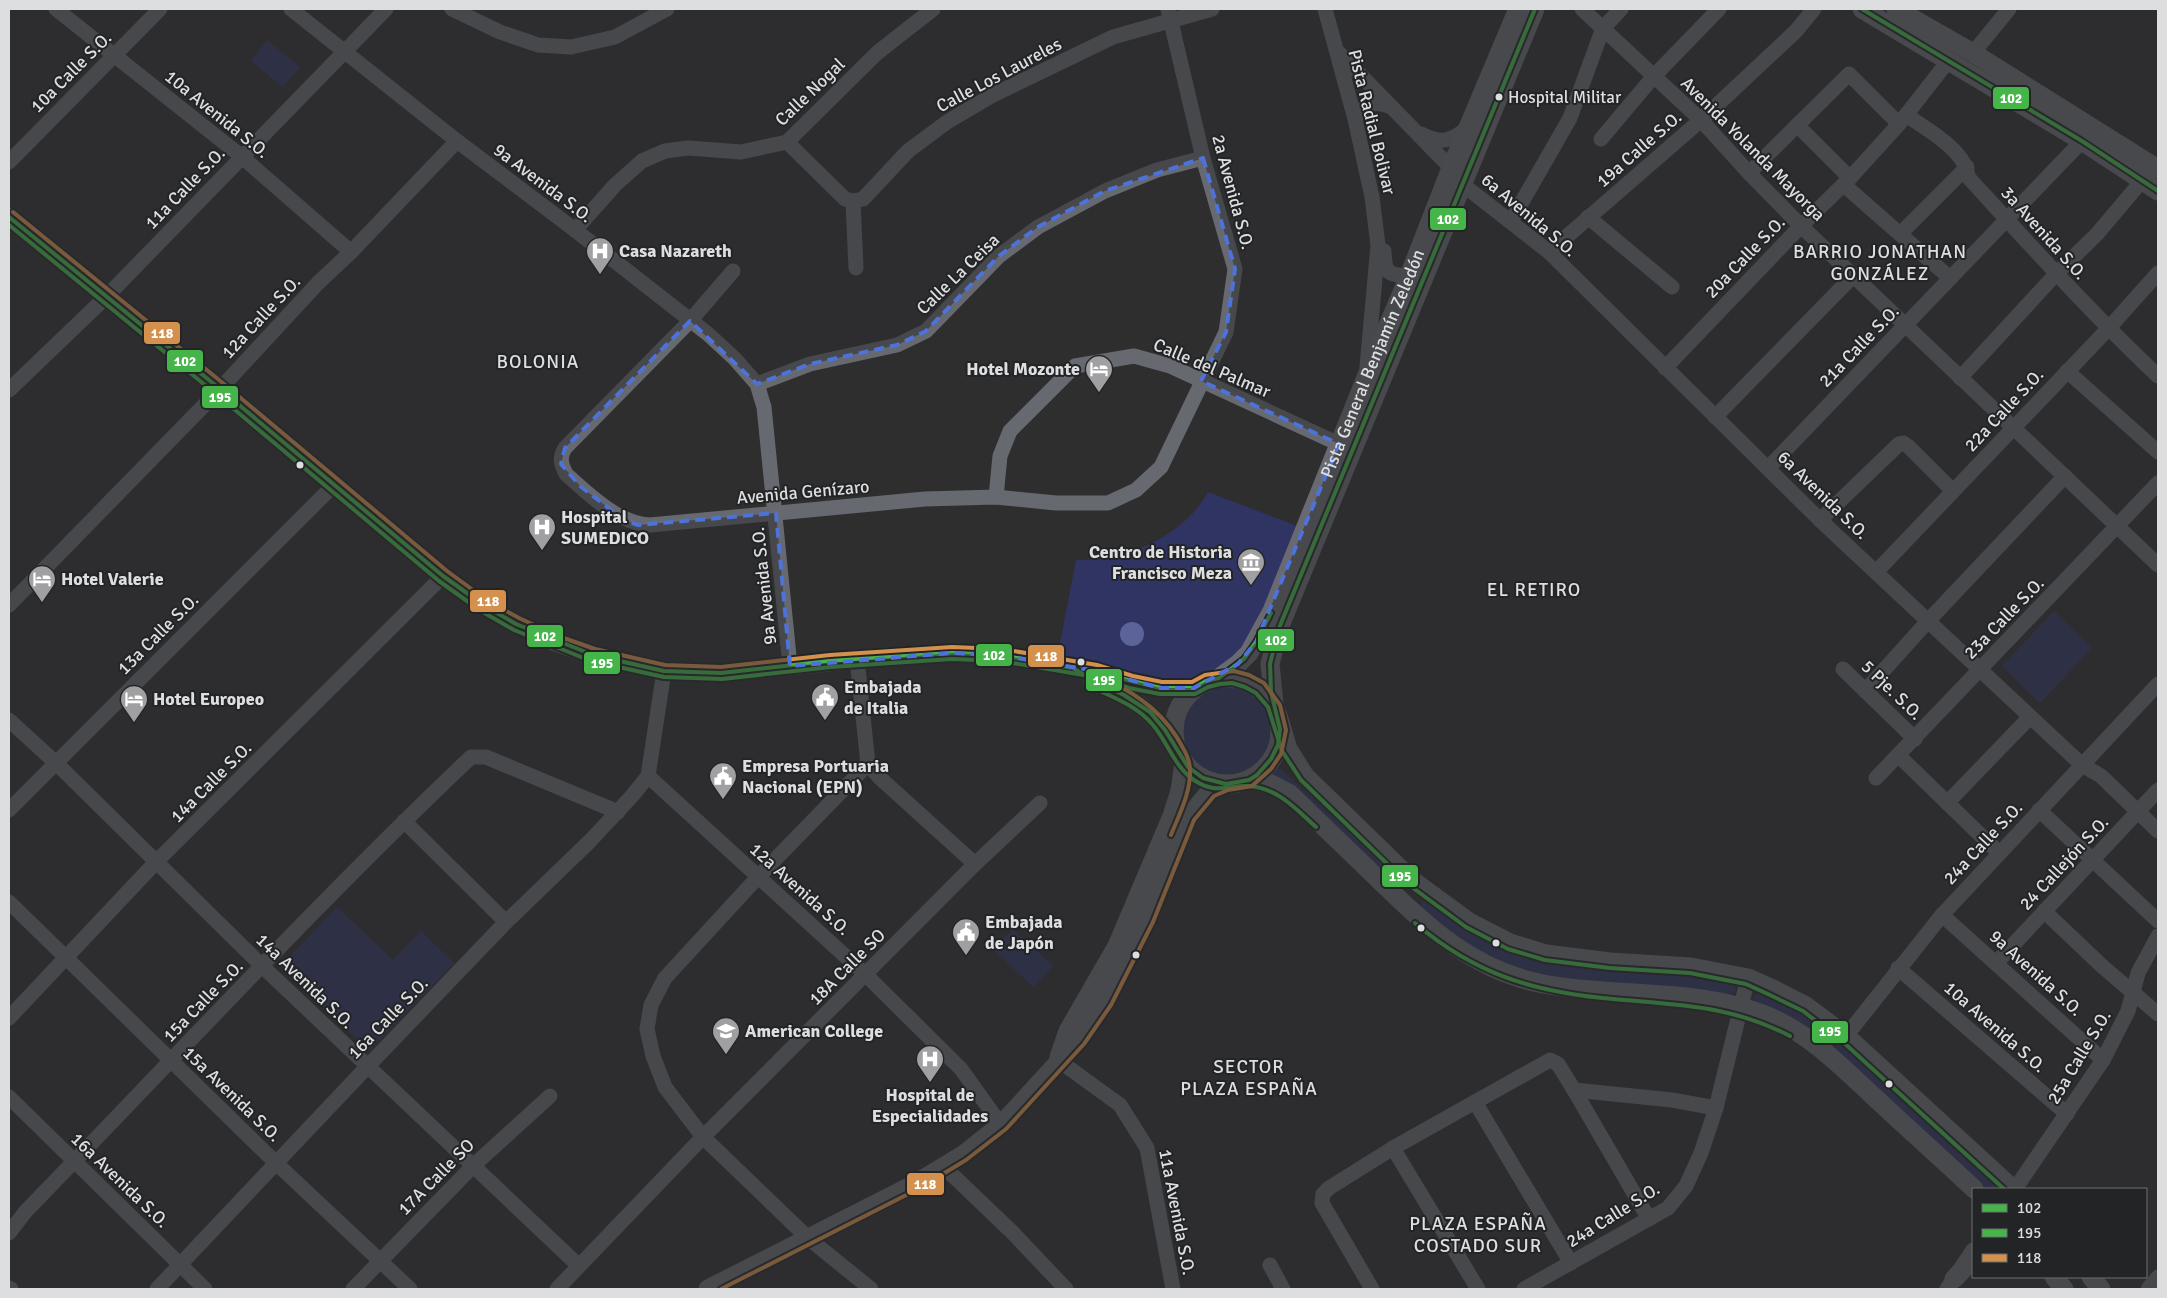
<svg xmlns="http://www.w3.org/2000/svg" width="2167" height="1298" font-family="Signika,sans-serif">
<style>
.green{fill:#303462}
.water{fill:#5c6399}
.lines{fill:none;stroke-linecap:round;stroke-linejoin:round}
.minor{stroke:#676970;stroke-width:15}
.major{stroke:#696a71;stroke-width:19}
.bus-1-casing{stroke:#232426;stroke-width:8}
.bus-2-casing{stroke:#232426;stroke-width:8}
.bus-3-casing{stroke:#232426;stroke-width:8}
.bus-1{stroke:#45b549;stroke-width:4}
.bus-2{stroke:#45b549;stroke-width:4}
.bus-3{stroke:#d4904d;stroke-width:4}
.marked{fill:none;stroke:#4d72da;stroke-width:4;stroke-dasharray:10 6;stroke-linejoin:round}
.bus-dot{fill:#dddee0;stroke:#232426;stroke-width:2}
.labels{text-anchor:middle;stroke-width:4;stroke-linejoin:round;paint-order:stroke}
.bus-label{font-size:17px;fill:#dddee0;stroke:#232426;text-anchor:start}
.street-label{font-size:18px;fill:#dddee0;stroke:#232426}
.poi-label{font-size:18px;font-weight:bold;fill:#dddee0;stroke:#232426;text-anchor:start}
.neighbourhood-label{font-size:19px;letter-spacing:1px;fill:#dddee0;stroke:#232426}
.line-badge{stroke:#232426;stroke-width:2}
.badge-label{font-size:14px;text-anchor:middle;font-weight:bold;fill:#fff}
</style>
<rect width="100%" height="100%" fill="#2e2e2f"/>
<g class="green">
<path d="M267,40l33,27 -17,20 -32,-26z"/>
<path d="M1208,492l97,37 -33,82 -53,67 -13,3 -12,7 -138,-24 20,-104c50,1 107,-23 132,-68z"/>
<path d="M2054,611l38,37 -52,55 -38,-37z"/>
<circle cx="1227" cy="730" r="46"/>
<path d="M1277,766l122,112v5l-4,1 -126,-109z"/>
<path d="M1425,901l109,58 30,7 31,3 88,3 51,13 2,5 -7,7 -162,-13 -84,-27 -63,-50 2,-5z"/>
<path d="M337,907l56,53 28,-29 33,32 -85,88 -88,-85z"/>
<path d="M1013,929l40,37 -20,21 -40,-38z"/>
<path d="M1760,993l5,1 50,26 186,169h-23l-224,-185 1,-8z"/>
</g>
<circle class="water" cx="1132" cy="634" r="12"/>
<g class="lines">
<g class="minor">
<path d="M56,9l185,147 110,96"/>
<path d="M291,9l166,132 118,89 133,104 27,25 22,25 7,23 26,259"/>
<path d="M452,9l48,23 38,13 33,2 44,-10 52,-28"/>
<path d="M1325,9l30,110 17,78 6,48 -11,122"/>
<path d="M1582,9l119,111 48,53 52,53 357,339"/>
<path d="M1339,53l112,115"/>
<path d="M1973,53l36,-44"/>
<path d="M1906,115c20,14 61,36 62,62 62,68 123,136 190,199"/>
<path d="M1355,119c8,-16 20,-19 36,-12"/>
<path d="M1797,125l53,53"/>
<path d="M1421,134c19,10 31,8 47,-7"/>
<path d="M1601,139l53,-63 65,-67"/>
<path d="M787,142l58,57 8,2 10,-2 45,-48 39,-29 44,-26 122,-59 99,-28"/>
<path d="M9,162l151,-153"/>
<path d="M1749,173l100,-99 50,50"/>
<path d="M1462,184l87,68 271,268 262,245 19,11 57,55"/>
<path d="M1844,185l106,93"/>
<path d="M853,201l3,67"/>
<path d="M1588,217l84,70"/>
<path d="M1511,221l59,-103 33,-90 18,-19"/>
<path d="M575,230l40,-45 27,-24 23,-10 23,-3 53,4 46,-10 90,-89 56,-44"/>
<path d="M1901,233l66,-66"/>
<path d="M1384,251c1,22 3,24 25,25"/>
<path d="M1549,252l152,-132 95,-89 18,-22"/>
<path d="M733,271l-43,50 -125,127c-6,10 -4,16 1,26 22,20 53,50 84,51l275,-26 71,-2 60,6h52l28,-13 25,-23 65,-135 9,-63 -32,-111 -35,-149"/>
<path d="M1665,368l136,-142 49,-48 49,-54 50,-64"/>
<path d="M2067,371l91,81"/>
<path d="M1960,378l96,-104 41,-40 38,-45"/>
<path d="M757,384l53,-20 87,-19 29,-14 73,-75 39,-29 67,-36 52,-21 46,-12"/>
<path d="M9,390l98,-94 279,-287"/>
<path d="M1715,417l139,-142"/>
<path d="M1768,468l314,-327"/>
<path d="M996,497l4,-41 10,-25 65,-65 59,-10 36,10 169,78"/>
<path d="M1820,520l79,-76 4,-1 6,4 44,44"/>
<path d="M1876,572l232,-243 50,-56"/>
<path d="M9,605l211,-216 98,-106 33,-31 106,-111"/>
<path d="M857,659l11,105 12,14 95,86"/>
<path d="M1843,669l72,70"/>
<path d="M1865,691l63,-70 137,-145"/>
<path d="M9,720l47,43 206,203 317,300"/>
<path d="M1898,755l101,98"/>
<path d="M868,764l-110,113 -93,101 -14,27 -4,24 6,27 12,31 38,50 105,101 63,51"/>
<path d="M648,776l218,199 95,94 40,56"/>
<path d="M1876,778l282,-295"/>
<path d="M1947,803l83,-86"/>
<path d="M9,810l325,-325"/>
<path d="M2039,810l119,111"/>
<path d="M404,821l102,101"/>
<path d="M9,902l267,261 134,126"/>
<path d="M2044,911l58,55 56,48"/>
<path d="M1942,915l161,145"/>
<path d="M1997,962l161,-172"/>
<path d="M1898,968l169,146"/>
<path d="M9,1018l147,-156 287,-286"/>
<path d="M1846,1036l96,-121 216,-231"/>
<path d="M1058,1060l62,45 27,43 26,141"/>
<path d="M1574,1090l75,129"/>
<path d="M9,1097l196,192"/>
<path d="M1475,1102l96,161"/>
<path d="M1393,1148l85,141"/>
<path d="M944,1167l68,65 54,57"/>
<path d="M2015,1189l88,-129 25,-49 10,-38 20,-37"/>
<path d="M9,1233l17,-22c148,-152 291,-308 445,-454h15l132,55"/>
<path d="M1270,1265l13,24"/>
<path d="M9,1288l2,1"/>
<path d="M157,1289l210,-222 139,-145 84,-81 42,-45 16,-20 16,-105"/>
<path d="M353,1289l121,-124 76,-69"/>
<path d="M557,1289l146,-152 272,-273 65,-61"/>
<path d="M1372,1289l-50,-86 1,-9 6,-6 64,-40 157,-88 8,4 16,26 98,10 44,8"/>
<path d="M1524,1289l144,-81 18,-22 15,-33 15,-45 32,-130"/>
<path d="M1947,1289l26,-39"/>
<path d="M2148,1289l10,-12"/>
</g>
<g class="major">
<path d="M1862,9l220,132 76,50"/>
<path d="M1896,9l77,44 185,116"/>
<path d="M9,217l211,172 223,187 42,30 31,18 40,18 37,13 71,16 57,2 136,-14 95,-6 48,2 96,16 35,11 30,6h33"/>
<circle cx="1227" cy="731" r="53"/>
<path id="s1" d="M1219,678l19,-14 11,-11 23,-42 95,-236 42,-99 42,-108 67,-159"/>
<path d="M1093,681c39,18 57,25 81,63"/>
<path d="M1274,704l-4,-40 9,-36 256,-619"/>
<path d="M1279,719l9,30 17,27 108,105 56,41 41,21 36,11 64,8 81,5 57,11 25,11 33,17 40,30 167,153"/>
<path d="M1249,780l22,4 19,10c29,28 58,56 86,83 51,49 95,93 167,107 75,14 156,3 227,33 39,17 71,49 101,77 34,32 69,63 103,95"/>
<path d="M1059,1057l9,-26 49,-85 55,-130 8,-25 4,-29"/>
<path d="M2054,1277l10,12"/>
<path d="M2091,1277l10,12"/>
<path d="M1954,1279l19,-20"/>
<path d="M708,1289l207,-105 48,-29 38,-30 78,-85 27,-39 41,-81 42,-103 21,-26 16,-7"/>
</g>
<g class="bus-1-casing">
<g id="bus-1">
<path d="M1862,9l220,132 76,50"/>
<path d="M9,217l211,172 223,187 42,30 31,18 77,31 71,16 57,2 109,-12 122,-8 48,2 73,13 19,12 32,15 26,17 15,18 23,37 15,11 23,6 23,-4 8,-5 14,-16 7,-14 2,-16 -9,-37 -1,-28 9,-36 256,-619"/>
<path d="M1111,676l50,12h33l12,-7 13,-3 25,-19 12,-17 15,-29"/>
</g>
</g>
<g class="bus-2-casing">
<g id="bus-2">
<path d="M9,225l207,169 223,187 42,30 33,19 77,31 73,16 58,2 109,-12 121,-8 49,2 94,16 34,11 31,6h35l13,-7 12,-3 12,-1 13,4 11,6 12,14 14,44 19,29 108,105 57,42 42,22 37,11 65,8 80,5 56,11 24,11 33,16 39,30 162,148"/>
<path d="M1102,692c18,8 38,17 51,33 16,19 22,44 44,57 20,12 32,3 52,4 29,2 47,23 67,41"/>
<path d="M1415,923c61,52 119,69 198,76 65,6 117,6 177,37"/>
</g>
</g>
<g class="bus-3-casing">
<g id="bus-3">
<path d="M13,212l211,172 223,187 41,30 31,17 39,18 37,13 70,16 56,2 109,-12 122,-8 50,2 95,16 36,11 29,6h30l13,-7 29,-4 15,4 15,8 16,22 6,25 -5,24 -10,15 -19,17 -24,4 -14,6 -20,24 -41,102 -42,83 -27,39 -78,85 -40,31 -48,29 -197,100"/>
<path d="M1108,680c32,16 58,35 75,68 4,7 7,13 7,22 1,22 -11,45 -19,65"/>
</g>
</g>
<use href="#bus-1" class="bus-1"/>
<use href="#bus-2" class="bus-2"/>
<use href="#bus-3" class="bus-3"/>
</g>
<path d="M0 0H2167V1298H0ZM1203,158l32,111 -9,63 -25,49 138,63 -83,198 -18,22 -44,24h-33l-65,-17 -96,-16 -48,-2 -162,13 -14,-153 -138,12 -14,-5 -44,-34 -19,-22 4,-16 125,-127 67,63 53,-20 87,-19 29,-14 73,-75 39,-29 67,-36z" fill="#2e2e2f" fill-opacity=".55" fill-rule="evenodd"/>
<path class="marked" d="M1203,158l32,111 -9,63 -25,49 138,63 -83,198 -18,22 -44,24h-33l-65,-17 -96,-16 -48,-2 -162,13 -14,-153 -138,12 -14,-5 -44,-34 -19,-22 4,-16 125,-127 67,63 53,-20 87,-19 29,-14 73,-75 39,-29 67,-36z"/>
<defs>
<g id="hospital-pin" transform="scale(1.4375)"><path d="M0 17L-7.5 6A9.5 9.5 0 1 1 7.5 6Z" fill="#a0a0a2" stroke="#232426"/><path d="M-5-5h3v3.5h4V-5h3V5h-3V1.5h-4V5h-3Z" fill="#fff"/></g>
<g id="hotel-pin" transform="scale(1.4375)"><path d="M0 17L-7.5 6A9.5 9.5 0 1 1 7.5 6Z" fill="#a0a0a2" stroke="#232426"/><path d="M-6-4.5h1.5V1H6V5H4.5V3h-9V5H-6ZM-4 0a1.8 1.8 0 1 1 3.6 0ZM.5 0V-2.5h3Q6-2.5 6 0Z" fill="#fff"/></g>
<g id="museum-pin" transform="scale(1.4375)"><path d="M0 17L-7.5 6A9.5 9.5 0 1 1 7.5 6Z" fill="#a0a0a2" stroke="#232426"/><path d="M0-6L6-3V-2H-6V-3ZM-5-1h2V3h-2ZM-1-1h2V3h-2ZM3-1h2V3H3ZM-6 4H6V6H-6Z" fill="#fff"/></g>
<g id="civic-pin" transform="scale(1.4375)"><path d="M0 17L-7.5 6A9.5 9.5 0 1 1 7.5 6Z" fill="#a0a0a2" stroke="#232426"/><path d="M-.6-6.5H3V-4.5H.6V-3L4-1V1h2V6H-6V1h2V-1L-.6-3ZM-1.2 2.5V6h2.4V2.5Z" fill="#fff"/></g>
<g id="university-pin" transform="scale(1.4375)"><path d="M0 17L-7.5 6A9.5 9.5 0 1 1 7.5 6Z" fill="#a0a0a2" stroke="#232426"/><path d="M0-5L7-2L0 1L-7-2ZM-4 1L0 2.5L4 1V4Q0 6-4 4Z" fill="#fff"/></g>
</defs>
<g fill-rule="evenodd">
<use href="#hospital-pin" x="600" y="251"/>
<use href="#hotel-pin" x="1099" y="369"/>
<use href="#hospital-pin" x="542" y="527"/>
<use href="#museum-pin" x="1251" y="562"/>
<use href="#hotel-pin" x="42" y="579"/>
<use href="#civic-pin" x="825" y="697"/>
<use href="#hotel-pin" x="134" y="699"/>
<use href="#civic-pin" x="723" y="776"/>
<use href="#civic-pin" x="966" y="932"/>
<use href="#university-pin" x="726" y="1031"/>
<use href="#hospital-pin" x="930" y="1059"/>
</g>
<g class="bus-dot">
<circle cx="1499" cy="97" r="4.5"/>
<circle cx="300" cy="465" r="4.5"/>
<circle cx="1081" cy="662" r="4.5"/>
<circle cx="1421" cy="928" r="4.5"/>
<circle cx="1496" cy="943" r="4.5"/>
<circle cx="1136" cy="955" r="4.5"/>
<circle cx="1889" cy="1084" r="4.5"/>
</g>
<g class="labels">
<g class="bus-label">
<text x="1508" y="103">Hospital Militar</text>
</g>
<g class="street-label">
<text transform="translate(71 72) rotate(-45)" y="6">10a Calle S.O.</text>
<text transform="translate(999 75) rotate(-28)" y="6">Calle Los Laureles</text>
<text transform="translate(810 92) rotate(-44)" y="6">Calle Nogal</text>
<text transform="translate(217 114) rotate(39)" y="6">10a Avenida S.O.</text>
<text transform="translate(1372 122) rotate(76)" y="6">Pista Radial Bolivar</text>
<text transform="translate(1639 149) rotate(-41)" y="6">19a Calle S.O.</text>
<text transform="translate(1753 149) rotate(45)" y="6">Avenida Yolanda Mayorga</text>
<text transform="translate(543 183) rotate(37)" y="6">9a Avenida S.O.</text>
<text transform="translate(185 188) rotate(-46)" y="6">11a Calle S.O.</text>
<text transform="translate(1233 192) rotate(75)" y="6">2a Avenida S.O.</text>
<text transform="translate(1529 215) rotate(40)" y="6">6a Avenida S.O.</text>
<text transform="translate(2044 233) rotate(48)" y="6">3a Avenida S.O.</text>
<text transform="translate(1745 257) rotate(-46)" y="6">20a Calle S.O.</text>
<text transform="translate(958 274) rotate(-44)" y="6">Calle La Ceisa</text>
<text transform="translate(261 317) rotate(-47)" y="6">12a Calle S.O.</text>
<text transform="translate(1859 346) rotate(-46)" y="6">21a Calle S.O.</text>
<text dy="6" stroke="none"><textPath href="#s1" startOffset="354">Pista General Benjamín Zeledón</textPath></text>
<text transform="translate(1212 368) rotate(23)" y="6">Calle del Palmar</text>
<text transform="translate(2004 410) rotate(-47)" y="6">22a Calle S.O.</text>
<text transform="translate(803 492) rotate(-5)" y="6">Avenida Genízaro</text>
<text transform="translate(1823 495) rotate(44)" y="6">6a Avenida S.O.</text>
<text transform="translate(764 586) rotate(-96)" y="6">9a Avenida S.O.</text>
<text transform="translate(2004 618) rotate(-46)" y="6">23a Calle S.O.</text>
<text transform="translate(158 634) rotate(-45)" y="6">13a Calle S.O.</text>
<text transform="translate(1892 690) rotate(44)" y="6">5 Pje. S.O.</text>
<text transform="translate(211 782) rotate(-45)" y="6">14a Calle S.O.</text>
<text transform="translate(1983 843) rotate(-47)" y="6">24a Calle S.O.</text>
<text transform="translate(2064 863) rotate(-47)" y="6">24 Callejón S.O.</text>
<text transform="translate(800 889) rotate(42)" y="6">12a Avenida S.O.</text>
<text transform="translate(847 967) rotate(-45)" y="6">18A Calle SO</text>
<text transform="translate(2036 973) rotate(42)" y="6">9a Avenida S.O.</text>
<text transform="translate(305 981) rotate(44)" y="6">14a Avenida S.O.</text>
<text transform="translate(203 1001) rotate(-46)" y="6">15a Calle S.O.</text>
<text transform="translate(388 1018) rotate(-46)" y="6">16a Calle S.O.</text>
<text transform="translate(1995 1027) rotate(41)" y="6">10a Avenida S.O.</text>
<text transform="translate(2079 1057) rotate(-59)" y="6">25a Calle S.O.</text>
<text transform="translate(232 1094) rotate(44)" y="6">15a Avenida S.O.</text>
<text transform="translate(436 1177) rotate(-45)" y="6">17A Calle SO</text>
<text transform="translate(120 1180) rotate(44)" y="6">16a Avenida S.O.</text>
<text transform="translate(1177 1212) rotate(79)" y="6">11a Avenida S.O.</text>
<text transform="translate(1613 1215) rotate(-32)" y="6">24a Calle S.O.</text>
</g>
<g class="poi-label">
<text x="619" y="257">Casa Nazareth</text>
<text x="1080" y="375" text-anchor="end">Hotel Mozonte</text>
<text x="561" y="523">Hospital<tspan x="561" dy="21">SUMEDICO</tspan></text>
<text x="1232" y="558" text-anchor="end">Centro de Historia<tspan x="1232" dy="21">Francisco Meza</tspan></text>
<text x="61" y="585">Hotel Valerie</text>
<text x="844" y="693">Embajada<tspan x="844" dy="21">de Italia</tspan></text>
<text x="153" y="705">Hotel Europeo</text>
<text x="742" y="772">Empresa Portuaria<tspan x="742" dy="21">Nacional (EPN)</tspan></text>
<text x="985" y="928">Embajada<tspan x="985" dy="21">de Japón</tspan></text>
<text x="745" y="1037">American College</text>
<text x="930" y="1101" text-anchor="middle">Hospital de<tspan x="930" dy="21">Especialidades</tspan></text>
</g>
<g class="neighbourhood-label">
<text x="1880" y="258">BARRIO JONATHAN<tspan x="1880" dy="22">GONZÁLEZ</tspan></text>
<text x="538" y="368">BOLONIA</text>
<text x="1534" y="596">EL RETIRO</text>
<text x="1249" y="1073">SECTOR<tspan x="1249" dy="22">PLAZA ESPAÑA</tspan></text>
<text x="1478" y="1230">PLAZA ESPAÑA<tspan x="1478" dy="22">COSTADO SUR</tspan></text>
</g>
</g>
<g class="line-badge">
<rect x="1992" y="86" width="38" height="24" rx="5" fill="#45b549"/>
<rect x="1429" y="207" width="38" height="24" rx="5" fill="#45b549"/>
<rect x="143" y="321" width="38" height="24" rx="5" fill="#d4904d"/>
<rect x="166" y="349" width="38" height="24" rx="5" fill="#45b549"/>
<rect x="201" y="385" width="38" height="24" rx="5" fill="#45b549"/>
<rect x="469" y="589" width="38" height="24" rx="5" fill="#d4904d"/>
<rect x="526" y="624" width="38" height="24" rx="5" fill="#45b549"/>
<rect x="1257" y="628" width="38" height="24" rx="5" fill="#45b549"/>
<rect x="975" y="643" width="38" height="24" rx="5" fill="#45b549"/>
<rect x="1027" y="644" width="38" height="24" rx="5" fill="#d4904d"/>
<rect x="583" y="651" width="38" height="24" rx="5" fill="#45b549"/>
<rect x="1085" y="668" width="38" height="24" rx="5" fill="#45b549"/>
<rect x="1381" y="864" width="38" height="24" rx="5" fill="#45b549"/>
<rect x="1811" y="1020" width="38" height="24" rx="5" fill="#45b549"/>
<rect x="906" y="1172" width="39" height="24" rx="5" fill="#d4904d"/>
</g>
<g class="badge-label">
<text x="2011" y="103">102</text>
<text x="1448" y="224">102</text>
<text x="162" y="338">118</text>
<text x="185" y="366">102</text>
<text x="220" y="402">195</text>
<text x="488" y="606">118</text>
<text x="545" y="641">102</text>
<text x="1276" y="645">102</text>
<text x="994" y="660">102</text>
<text x="1046" y="661">118</text>
<text x="602" y="668">195</text>
<text x="1104" y="685">195</text>
<text x="1400" y="881">195</text>
<text x="1830" y="1036">195</text>
<text x="925" y="1189">118</text>
</g>
<rect width="2167" height="1298" fill="none" stroke="#dddee0" stroke-width="20"/>
<rect x="1972" y="1188" width="175" height="90" fill="#232426" stroke="#6d6e70"/>
<rect x="1982" y="1204" width="25" height="8" fill="#45b549" stroke="#6d6e70"/>
<text x="2017" y="1213" font-size="15" fill="#dddee0">102</text>
<rect x="1982" y="1229" width="25" height="8" fill="#45b549" stroke="#6d6e70"/>
<text x="2017" y="1238" font-size="15" fill="#dddee0">195</text>
<rect x="1982" y="1254" width="25" height="8" fill="#d4904d" stroke="#6d6e70"/>
<text x="2017" y="1263" font-size="15" fill="#dddee0">118</text>
</svg>
